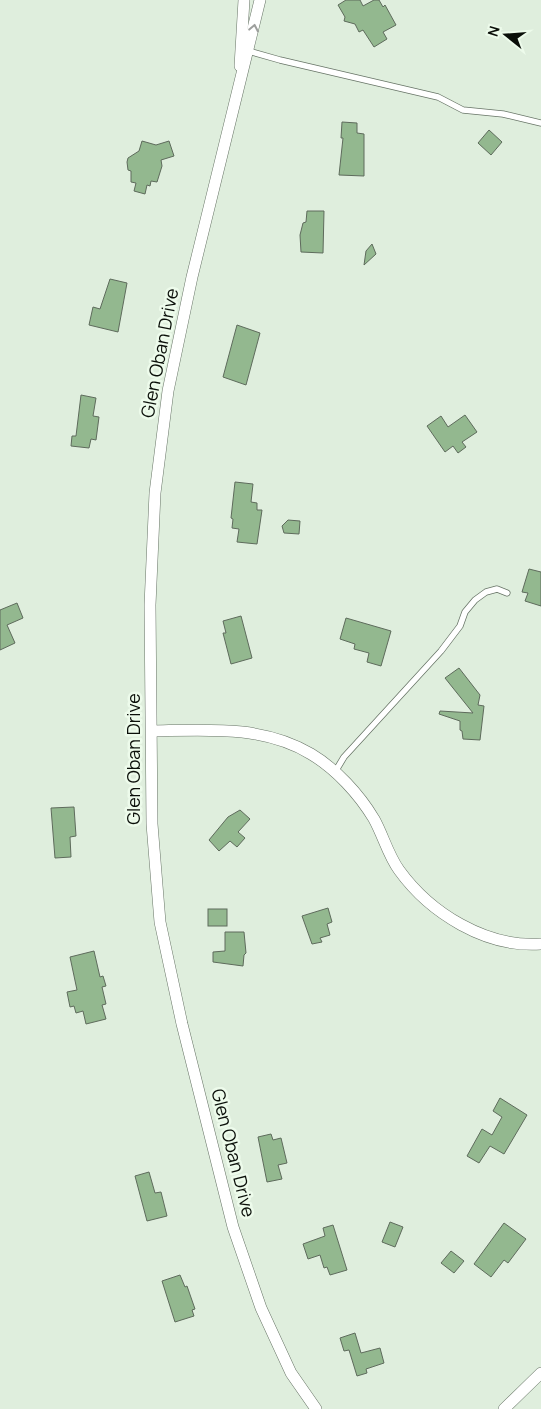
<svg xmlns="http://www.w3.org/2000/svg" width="541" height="1409" font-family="Manrope,sans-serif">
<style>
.building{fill:#93b88f;stroke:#5e6b5c}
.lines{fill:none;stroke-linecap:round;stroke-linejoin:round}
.service-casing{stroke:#677466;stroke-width:7}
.minor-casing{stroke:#677466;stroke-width:12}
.service{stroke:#fff;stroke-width:5.5}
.minor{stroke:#fff;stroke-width:11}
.oneway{stroke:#9d9f9d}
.labels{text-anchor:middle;stroke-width:5;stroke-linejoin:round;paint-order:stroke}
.street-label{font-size:18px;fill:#0a0f09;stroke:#edfbeb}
</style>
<rect width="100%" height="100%" fill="#dfeedd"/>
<g class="building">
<path d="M346,0h14l3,6 11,-6h5l4,7 2,-2 11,20 -13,7 4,7 -13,8 -11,-17 -4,2 -4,-8 -11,-3 1,-4 -7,-12z"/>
<path d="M342,122l15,1v10l7,1v42l-25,-1 4,-37h-2z"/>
<path d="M489,130l13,12 -11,13 -13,-12z"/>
<path d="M142,141l14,4 13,-4 5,15 -13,4 1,6 -5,16 -6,-1 -1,5 -3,-1 -2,9 -11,-3 2,-8 -5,-1v-11l-3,-1 -1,-8 1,-4 11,-7z"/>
<path d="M307,211h17l-1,42 -22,-1 -1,-17 3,-12 3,-1z"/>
<path d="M372,244l4,10 -12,11 2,-14z"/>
<path d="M110,279l17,4 -9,49 -29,-7 4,-18 7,2z"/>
<path d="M237,325l23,8 -14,52 -23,-8z"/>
<path d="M81,395l15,3 -3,18 6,1 -3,23 -5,-1 -2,9 -18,-2 1,-10h4z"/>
<path d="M465,415l12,17 -15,10 4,5 -8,6 -5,-7 -8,6 -18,-26 14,-10 7,11z"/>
<path d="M235,482l18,2 -2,18 6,1v7h5l-5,34 -20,-2 2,-13 -7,-1 1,-9 -2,-1z"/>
<path d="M288,520l12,1 -1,13 -15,-1 -2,-7z"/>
<path d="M529,569l12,3v34l-16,-5 3,-8 -6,-1z"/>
<path d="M17,603l6,15 -16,7 8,18 -15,7v-40z"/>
<path d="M241,616l11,42 -21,6 -8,-31h3l-3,-12z"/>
<path d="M346,618l45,13 -10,35 -14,-4 2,-9 -15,-4 1,-5 -15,-5z"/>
<path d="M459,668l21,27 -2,10 6,1 -4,34 -17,-1 -1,-8 -2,-1v-9l-21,-7 1,-3 33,2 -28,-35z"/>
<path d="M74,807l2,29 -6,1 1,20 -16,1 -4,-50z"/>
<path d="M240,810l10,9 -12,13 7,6 -8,9 -7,-6 -11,10 -10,-11 19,-23z"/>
<path d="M328,908l4,14 -5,2 3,11 -10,3 2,4 -10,2 -10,-28z"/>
<rect x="208" y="909" width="19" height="17"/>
<path d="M225,932h19l2,21 -2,2 -1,11 -30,-4v-10l12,-1z"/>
<path d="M94,951l6,26 3,-1 3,10 -4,1 4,17 -4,1 4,14 -20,5 -3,-13 -7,2 -2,-7 -4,1 -3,-15 10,-2 -7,-33z"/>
<path d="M500,1098l27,17 -23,39 -14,-8 -11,17 -12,-7 15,-27 10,6 10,-18 -9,-6z"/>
<path d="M271,1134l2,6 8,-2 6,25 -9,2 4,14 -15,3 -9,-45z"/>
<path d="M149,1172l6,21 6,-1 6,24 -20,5 -12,-45z"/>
<path d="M390,1222l13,5 -8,20 -13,-5z"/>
<path d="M504,1223l22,16 -18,24 -4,-3 -13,17 -17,-13z"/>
<path d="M333,1225l14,45 -17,5 -3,-8 -3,1 -4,-13 -12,4 -5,-15 22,-8 -2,-8z"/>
<path d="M451,1251l13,10 -10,12 -13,-10z"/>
<path d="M180,1275l5,12 2,-1 8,23 -3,1 2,6 -19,6 -13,-41z"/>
<path d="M355,1333l6,20 19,-5 4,15 -18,6 1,4 -10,3 -8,-26 -5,1 -4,-13z"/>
</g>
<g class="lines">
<g class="service-casing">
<g id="service">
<path d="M245,50l35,10 158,37 25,13 40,4 38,9"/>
<path d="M335,772l9,-15 97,-106 19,-25 5,-14 10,-12 11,-8 11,-3 10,4"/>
</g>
</g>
<g class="minor-casing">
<g id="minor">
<path d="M260,0l-68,277 -24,114 -13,102 -5,112 2,219 8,98 22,102 51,203 28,81 30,65 25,36"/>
<path d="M240,66l4,-66"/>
<path d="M152,731c54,-1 111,-6 159,23 25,15 48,40 63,65 9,16 14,36 25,51 31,43 87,78 142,74"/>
<path d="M504,1409l37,-36"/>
</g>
</g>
<use href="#service" class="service"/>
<use href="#minor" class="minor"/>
</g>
<defs><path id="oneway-chevron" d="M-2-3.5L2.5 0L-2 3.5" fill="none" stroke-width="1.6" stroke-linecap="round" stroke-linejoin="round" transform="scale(1.25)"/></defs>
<use class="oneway" href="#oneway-chevron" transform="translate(254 28) rotate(-79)"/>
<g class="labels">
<g class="street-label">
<text transform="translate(160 353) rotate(-79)" y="6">Glen Oban Drive</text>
<text transform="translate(134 759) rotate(-90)" y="6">Glen Oban Drive</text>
<text transform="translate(233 1153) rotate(76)" y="6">Glen Oban Drive</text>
</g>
</g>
<g transform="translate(506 35) rotate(287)" stroke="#edfbeb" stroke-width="4" paint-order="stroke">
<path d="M0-4L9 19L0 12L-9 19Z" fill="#0a0f09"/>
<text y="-8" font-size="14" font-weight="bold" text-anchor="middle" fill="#0a0f09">N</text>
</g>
</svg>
